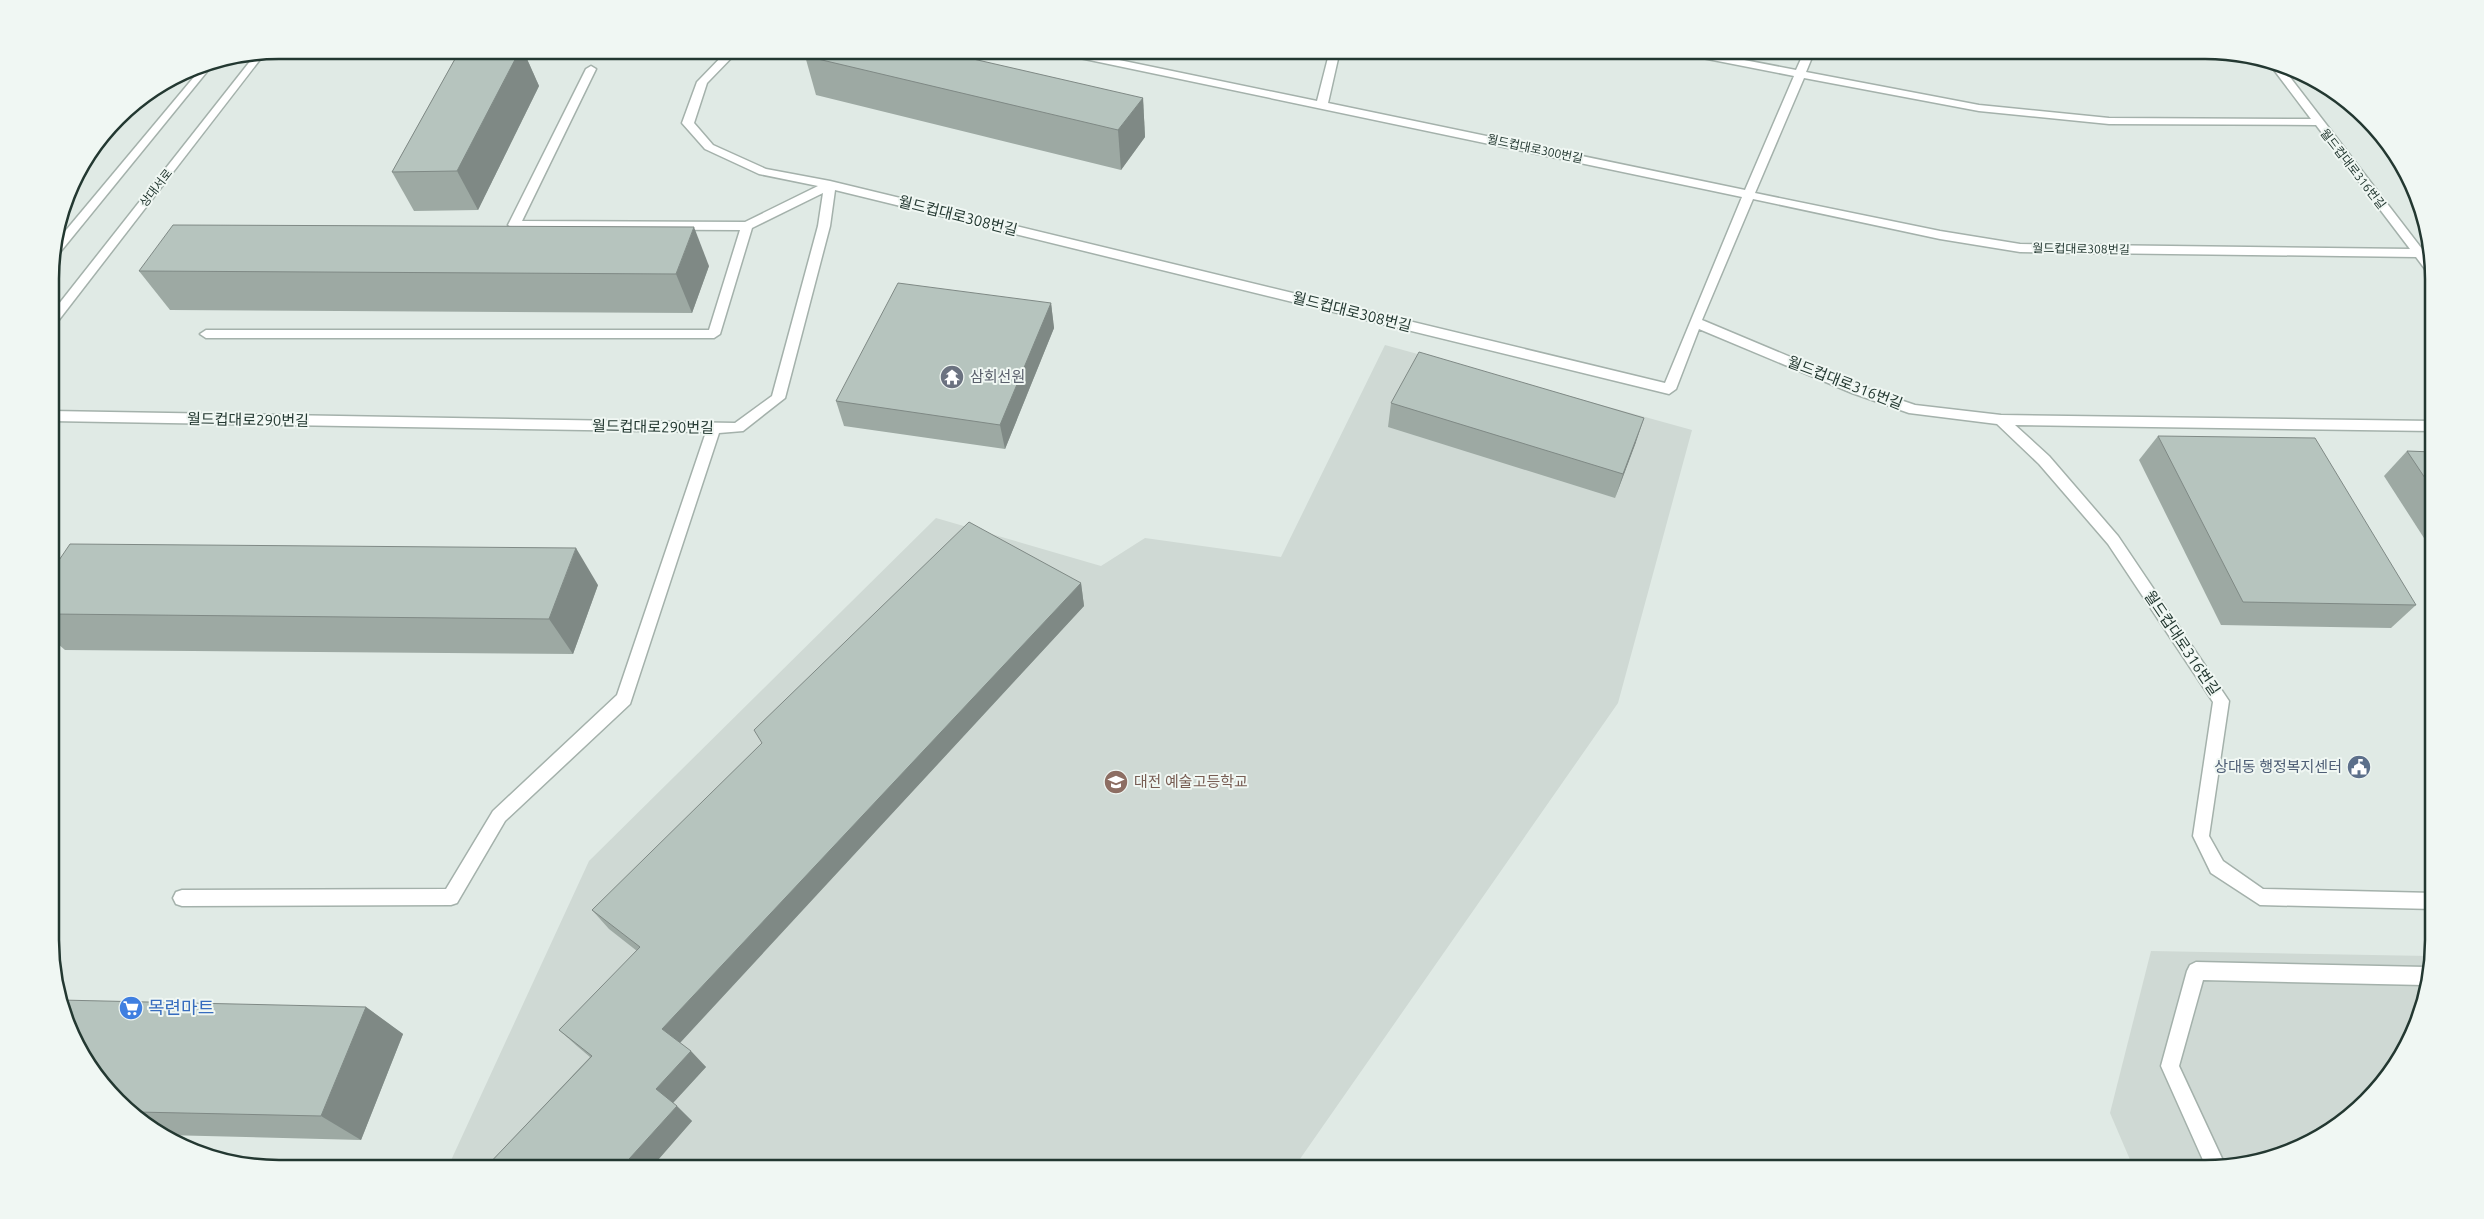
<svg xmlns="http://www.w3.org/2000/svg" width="2484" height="1219" font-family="Ubuntu,'Noto Sans KR',sans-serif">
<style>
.built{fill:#cfd9d4}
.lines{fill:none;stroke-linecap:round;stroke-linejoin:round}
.minor-casing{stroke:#a4b1ab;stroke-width:3}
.minor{fill:#fff;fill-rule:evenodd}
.wall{fill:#9da9a3}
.shaded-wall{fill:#7f8985}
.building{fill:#b6c4be;stroke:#7f8985}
.labels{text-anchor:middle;stroke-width:4;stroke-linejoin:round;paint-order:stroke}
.far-street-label{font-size:12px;fill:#233831;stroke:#f0f7f3}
.street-label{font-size:15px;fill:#233831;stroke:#f0f7f3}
.worship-label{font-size:15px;fill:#5b616d;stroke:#f0f7f3;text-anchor:start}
.service-label{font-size:15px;fill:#4e5e75;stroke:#f0f7f3;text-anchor:end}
.education-label{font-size:15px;fill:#785e54;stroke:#f0f7f3;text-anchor:start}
.near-shop-label{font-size:18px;fill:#366cbe;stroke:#f0f7f3;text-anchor:start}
.rim{fill:none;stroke:#233831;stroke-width:2.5}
</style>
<rect width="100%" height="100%" fill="#e0eae5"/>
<g class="built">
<path d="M1385,345l307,85 -74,273 -325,466h-846l142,-308 347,-343 165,48 44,-28 136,19z"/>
<path d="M2151,951l279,5 -19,85 -34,50 -45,39 -53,27 -59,12h-86l-24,-56z"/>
</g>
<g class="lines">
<g class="minor-casing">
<g id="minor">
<path d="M728,50h11l-32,33 -13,40 19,22 53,24 64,12 835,202 77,-186 -686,-144 -5,-3h20l246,51 13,-51h10l-12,53 417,87 49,-114 -117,-23 -5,-3h21l103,20 9,-20h10l-9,22 173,33 130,13 202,1 -40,-53 12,2 149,194v12l-4,-1 -12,-16 -396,-5 -80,-13 -187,-40 -51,121 160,67 53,18 86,10 432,6v10l-418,-6 34,31 69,80 111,165 -20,135 14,25 40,28 171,4v16l-174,-4 -49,-32 -18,-37 20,-134 -105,-158 -69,-80 -42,-40 -88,-11 -57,-20 -153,-64 -23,60 -7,5 -834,-204 -5,36 -45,172 -42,33 -24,2 -89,271 -125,117 -48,82 -6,2 -269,1 -6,-2 -3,-6 3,-6 6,-2 264,-1 47,-78 124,-116 89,-263 -655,-11v-10l684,12 37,-27 46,-170 5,-33 -71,35 -32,106 -6,4h-508l-6,-4 6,-4h503l31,-100 -226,-1 -6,-4 78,-156 5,-3 5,3 -74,152 223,1 73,-36 -59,-12 -54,-25 -23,-26 15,-41zM1804,78l175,33 130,13 207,1 94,124 -390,-5 -80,-13 -185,-38z"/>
<path d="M265,53l-210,272 -4,1v-12l204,-259z"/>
<path d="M214,63l-157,193 -5,1 5,-16 147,-176z"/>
<path d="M2196,962l230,5 2,1 -4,17 -221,-5 -24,86 47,101 -19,2 -46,-103 26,-95 3,-6z"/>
</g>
</g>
<use href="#minor" class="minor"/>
</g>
<g class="wall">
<path d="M460,50h63l16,36 -61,124 -64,1 -22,-39z"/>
<path d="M805,56l338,42 2,39 -24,33 -305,-75z"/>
<path d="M709,266l-17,47 -522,-3 -31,-39z"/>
<path d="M1051,303l3,25 -49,121 -161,-23 -8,-25z"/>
<path d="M1391,403l245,39 -21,56 -227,-71z"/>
<path d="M2158,436l258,169 -25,23 -170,-3 -82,-165z"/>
<path d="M2407,451l26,1v100l-49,-76z"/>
<path d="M51,572l547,13 -25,69 -508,-4 -14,-12z"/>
<path d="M1081,583l3,23 -404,437 26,24 -33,36 19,18 -42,48h-166l106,-112 -13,-11 -18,-16 78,-79 -28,-22 -17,-19z"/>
<path d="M366,1007l37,27 -42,106 -196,-5 -68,-56z"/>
</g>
<g class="shaded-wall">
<path d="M520,50h3l16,36 -61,124 -21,-39z"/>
<path d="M1143,98l2,39 -24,33 -3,-40z"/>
<path d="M694,227l15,39 -17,47 -16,-39z"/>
<path d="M1051,303l3,25 -49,121 -5,-24z"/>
<path d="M1644,418l-8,24 -21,56 8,-24z"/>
<path d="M576,548l22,37 -25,69 -24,-35z"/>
<path d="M1081,583l3,23 -407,440 -15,-17z"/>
<path d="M366,1007l37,27 -42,106 -40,-24z"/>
<path d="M691,1051l15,16 -34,37 -16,-15z"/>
<path d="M677,1106l15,15 -42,48h-30z"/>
</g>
<g class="building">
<path d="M460,50h60l-63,121 -65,1z"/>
<path d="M811,50h123l209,48 -25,32 -313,-74z"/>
<path d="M173,225l521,2 -18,47 -537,-3z"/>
<path d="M898,283l153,20 -51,122 -164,-24z"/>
<path d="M1419,352l225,66 -21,56 -232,-71z"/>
<path d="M2158,436l157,2 101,167 -173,-3z"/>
<path d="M2407,451l26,1v38z"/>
<path d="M969,522l112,61 -419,446 29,22 -35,38 21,17 -57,63h-136l108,-113 -33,-26 81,-83 -48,-37 170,-167 -8,-13z"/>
<path d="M70,544l506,4 -27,71 -498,-5v-42z"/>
<path d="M60,1000l306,7 -45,109 -184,-4 -40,-33 -29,-51z"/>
</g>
<defs>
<g id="temple-disc" transform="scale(1.25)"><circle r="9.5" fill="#6b7280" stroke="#f0f7f3"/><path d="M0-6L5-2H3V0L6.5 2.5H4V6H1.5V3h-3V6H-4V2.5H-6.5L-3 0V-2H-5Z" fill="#fff"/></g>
<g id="civic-disc" transform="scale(1.25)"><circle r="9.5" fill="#5c6f8a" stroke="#f0f7f3"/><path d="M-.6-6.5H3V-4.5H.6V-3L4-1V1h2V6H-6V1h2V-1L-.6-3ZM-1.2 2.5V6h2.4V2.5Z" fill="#fff"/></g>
<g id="school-disc" transform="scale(1.25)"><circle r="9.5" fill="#8d6e63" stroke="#f0f7f3"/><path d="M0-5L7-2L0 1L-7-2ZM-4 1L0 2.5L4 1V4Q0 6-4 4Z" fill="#fff"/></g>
<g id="supermarket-disc" transform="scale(1.25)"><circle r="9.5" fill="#3f7fe0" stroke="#f0f7f3"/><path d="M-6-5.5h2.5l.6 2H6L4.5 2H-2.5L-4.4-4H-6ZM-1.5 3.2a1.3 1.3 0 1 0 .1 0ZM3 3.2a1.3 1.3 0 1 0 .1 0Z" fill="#fff"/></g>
</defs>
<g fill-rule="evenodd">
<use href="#temple-disc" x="952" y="377"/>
<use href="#civic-disc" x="2359" y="767"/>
<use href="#school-disc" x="1116" y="782"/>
<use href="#supermarket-disc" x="131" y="1008"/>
</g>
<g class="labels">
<g class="far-street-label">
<text transform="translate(1535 149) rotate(12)" y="4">월드컵대로300번길</text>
<text transform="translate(2353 169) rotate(52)" y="4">월드컵대로316번길</text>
<text transform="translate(156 188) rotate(-52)" y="4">상대서로</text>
<text transform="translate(2081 249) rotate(1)" y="4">월드컵대로308번길</text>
</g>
<g class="street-label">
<text transform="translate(958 216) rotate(14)" y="5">월드컵대로308번길</text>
<text transform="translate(1352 312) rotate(14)" y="5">월드컵대로308번길</text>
<text transform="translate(1845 383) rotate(21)" y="5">월드컵대로316번길</text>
<text transform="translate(248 420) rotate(1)" y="5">월드컵대로290번길</text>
<text transform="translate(653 427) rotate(1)" y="5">월드컵대로290번길</text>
<text transform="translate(2182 643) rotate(56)" y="5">월드컵대로316번길</text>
</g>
<g class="worship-label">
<text x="970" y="382">삼회선원</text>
</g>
<g class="service-label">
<text x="2342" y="772">상대동 행정복지센터</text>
</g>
<g class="education-label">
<text x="1134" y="787">대전 예술고등학교</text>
</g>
<g class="near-shop-label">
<text x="148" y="1014">목련마트</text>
</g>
</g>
<path d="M0 0H2484V1219H0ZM279 59H2205A220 220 0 0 1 2425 279V940A220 220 0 0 1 2205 1160H279A220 220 0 0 1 59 940V279A220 220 0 0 1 279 59Z" fill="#f0f7f3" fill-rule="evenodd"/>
<path class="rim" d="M279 59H2205A220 220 0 0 1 2425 279V940A220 220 0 0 1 2205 1160H279A220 220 0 0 1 59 940V279A220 220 0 0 1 279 59Z"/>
</svg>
